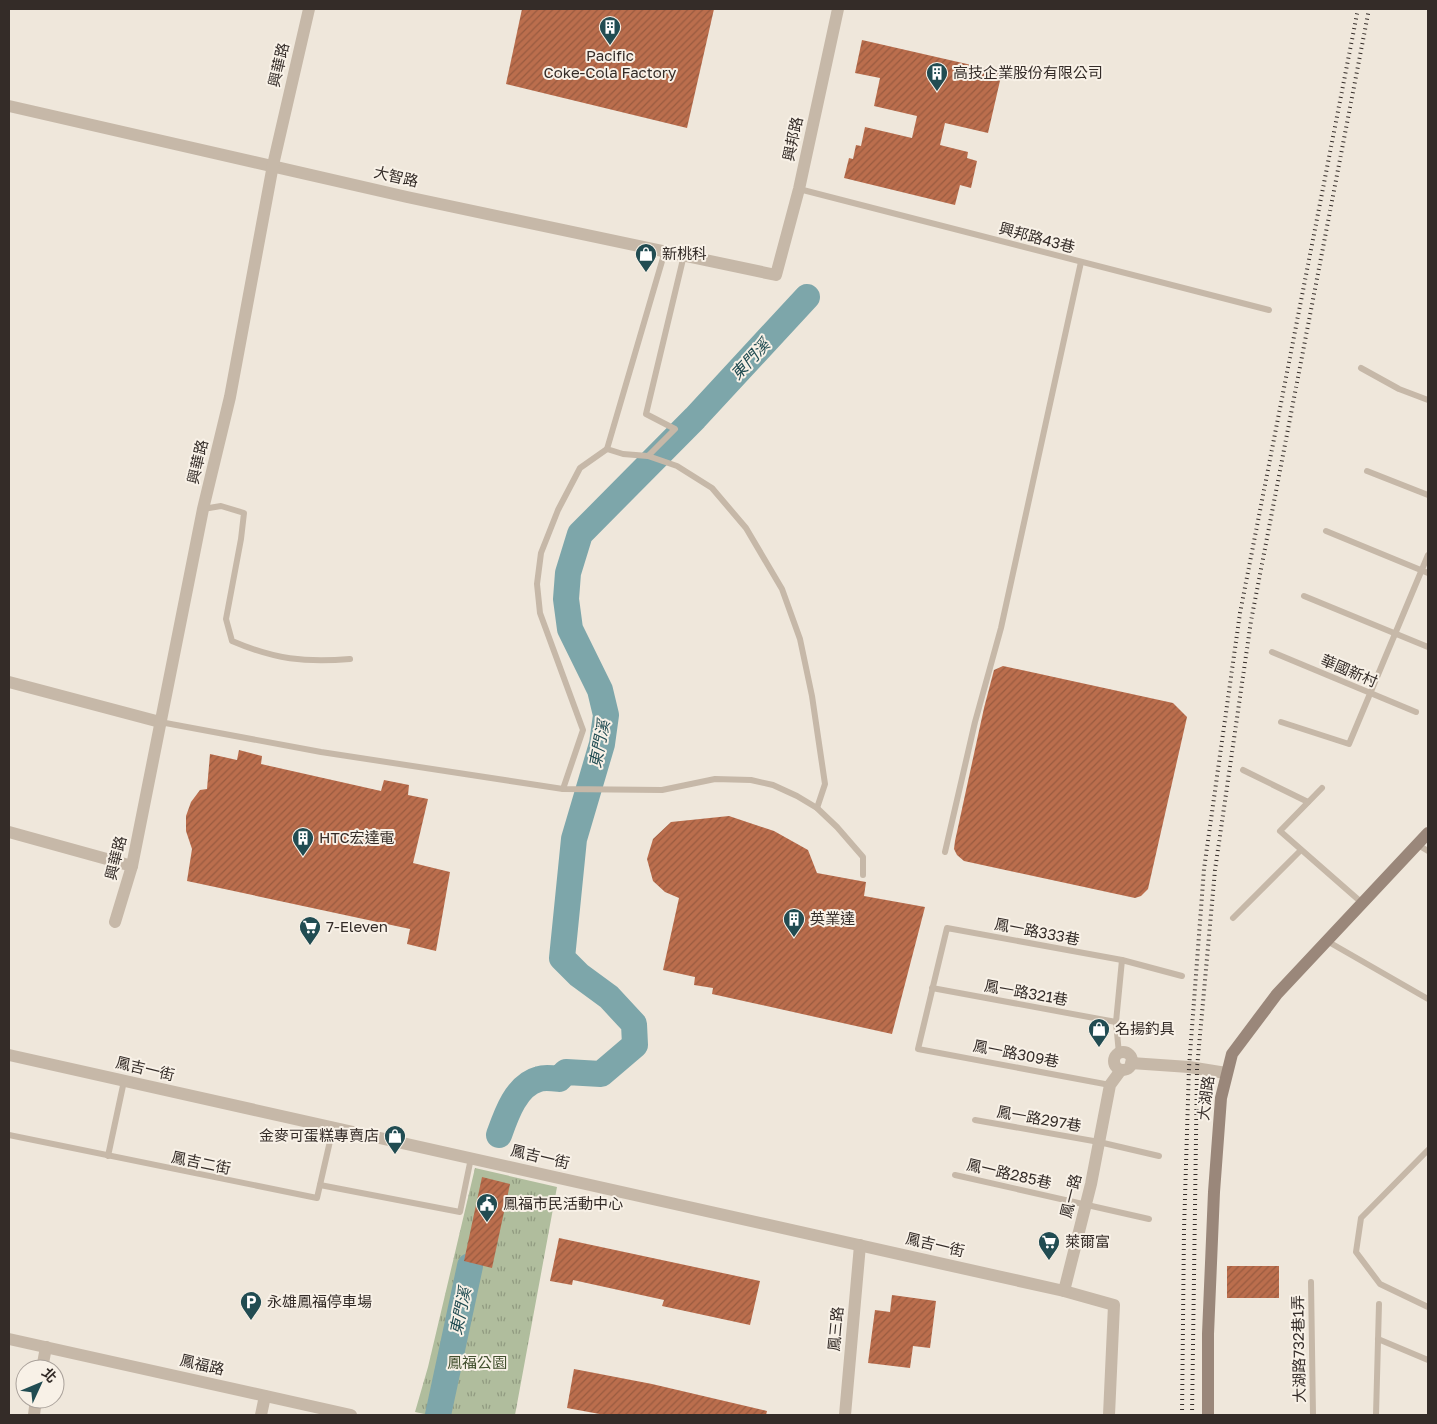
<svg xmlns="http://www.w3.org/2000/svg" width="1437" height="1424" font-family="'Golos Text','Noto Sans TC',sans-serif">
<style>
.park{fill:url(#park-tufts)}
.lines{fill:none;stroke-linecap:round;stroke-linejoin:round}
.river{stroke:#7da6aa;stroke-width:26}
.building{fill:url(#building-hatch)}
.lane{stroke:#c6b8a8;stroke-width:6}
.street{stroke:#c6b8a8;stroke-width:12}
.secondary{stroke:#9a877a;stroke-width:12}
.rail{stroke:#342c28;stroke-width:4;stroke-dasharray:1 4;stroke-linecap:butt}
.labels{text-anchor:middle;stroke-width:4;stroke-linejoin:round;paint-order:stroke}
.poi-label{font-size:15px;fill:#342c28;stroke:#f8f1e7;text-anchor:start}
.street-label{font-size:15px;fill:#342c28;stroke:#f8f1e7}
.park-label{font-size:15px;fill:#42502e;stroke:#f8f1e7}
.water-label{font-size:16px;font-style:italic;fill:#214c52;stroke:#f8f1e7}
</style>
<defs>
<pattern id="park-tufts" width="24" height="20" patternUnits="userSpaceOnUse" patternTransform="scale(1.25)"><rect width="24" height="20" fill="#b0bd9d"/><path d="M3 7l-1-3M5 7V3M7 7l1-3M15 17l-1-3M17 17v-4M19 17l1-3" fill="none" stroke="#909a80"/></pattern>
<pattern id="building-hatch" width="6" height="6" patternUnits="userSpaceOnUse" patternTransform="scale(1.25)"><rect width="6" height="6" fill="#bb6e4d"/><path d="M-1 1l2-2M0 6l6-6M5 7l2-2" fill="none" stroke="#995b40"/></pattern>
</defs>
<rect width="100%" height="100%" fill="#efe7db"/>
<path class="park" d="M475,1168l82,19 -42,228h-86l-14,-3 13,-45z"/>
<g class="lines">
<g class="river">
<path d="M499,1135c7,-20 17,-50 40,-56 6,-2 13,-1 20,0l7,-7 35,2 34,-29 -1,-21 -25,-27 -30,-22 -17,-17 12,-119 28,-95 4,-29 -6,-25 -30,-61 -4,-30 2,-26 12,-39 115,-116 112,-121"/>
<path d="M438,1415l32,-149"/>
</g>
</g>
<g class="building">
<path d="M522,9h192l-27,119 -181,-44z"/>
<path d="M862,40l140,32 -14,61 -43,-10 -5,22 28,7 -1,6 10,3 -6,27 -11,-3 -5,20 -111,-27 5,-20 4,1 3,-14 5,1 4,-19 47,11 5,-22 -43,-10 6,-28 -25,-5z"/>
<path d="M1003,666l170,37 14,14 -39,172 -7,7 -6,2 -171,-37 -7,-6 -3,-6 1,-8 29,-133 10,-38z"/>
<path d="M239,750l23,6 -1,8 120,27 3,-11 25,5 -1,10 20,4 -15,64 37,9 -14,79 -29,-7 3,-15 -223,-48 5,-32 -6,-18v-15l5,-14 9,-12 7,-1 3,-35 27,6z"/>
<path d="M729,816l45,15 34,19 9,23 49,9 -2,14 61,11 -33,127 -180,-40 1,-6 -19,-3 1,-8 -32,-7 16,-72 -14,-6 -12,-11 -6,-22 6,-20 18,-17z"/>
<path d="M482,1177l28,7 -18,84 -28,-7z"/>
<path d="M559,1238l201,43 -10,44 -88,-19 2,-6 -91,-20 -1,5 -22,-4z"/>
<rect x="1227" y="1266" width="52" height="32"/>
<path d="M892,1295l44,6 -6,47 -17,-2 -3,22 -42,-5 7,-53 15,2z"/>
<path d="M574,1369l78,15 115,27 -1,4h-161l-38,-7z"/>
</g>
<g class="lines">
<g class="lane">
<path d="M799,189l470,121"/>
<path d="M665,251l-58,198 16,5 25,2 27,-27 -29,-15 38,-159"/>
<path d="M1361,368l38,21 29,11"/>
<path d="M648,456l29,10 35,22 34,40 36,61 18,50 12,57 13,88 -8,24"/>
<path d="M1367,471l61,24"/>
<path d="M203,509l18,-3 23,7 -3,26 -15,80 6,22c42,18 73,22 118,18"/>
<path d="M1326,531l102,42"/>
<path d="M1304,596l124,51"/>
<path d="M1272,652l144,60"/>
<path d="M160,722l161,30 242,37 99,1 53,-11 36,1 22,5 24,11 20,12 20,19 26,30v18"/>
<path d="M1281,722l68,22 79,-189"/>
<path d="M1243,770l65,32"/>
<path d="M1322,788l-42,43 81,71"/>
<path d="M563,789l20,-59 -43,-117 -3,-29 4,-31 17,-43 22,-42 27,-19"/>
<path d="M1418,845l10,6"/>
<path d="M945,852l30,-130 26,-94 80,-366"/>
<path d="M1233,918l68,-68"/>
<path d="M1327,941l101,58"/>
<path d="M932,988l184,34"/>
<path d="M1119,1054l-3,-32 6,-62 60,16"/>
<path d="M1110,1085l-192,-36 29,-121 175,32"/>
<path d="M975,1120l124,22 60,14"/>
<path d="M9,1135l308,63 16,-70"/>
<path d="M1428,1150l-67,68 -5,34 24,32 48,23"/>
<path d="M108,1156l16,-75"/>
<path d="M955,1175l194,44"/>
<path d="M320,1185l140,27 11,-54"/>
<path d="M1311,1282l2,133"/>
<path d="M1378,1339l50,21"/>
<path d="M1376,1415l3,-111"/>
</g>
<g class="street">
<path d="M9,106l398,91 369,78 23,-86 39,-180"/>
<path d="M9,682l151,40"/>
<path d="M9,832l123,34"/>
<path d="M115,922l17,-56 71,-357 27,-112 43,-232 36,-156"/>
<circle cx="1123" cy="1061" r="9"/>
<path d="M9,1055l1055,236 50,14 -5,110"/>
<path d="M1131,1063l58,4 37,6"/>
<path d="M1064,1291l27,-107 19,-99 11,-15"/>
<path d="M9,1339l342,76"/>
<path d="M42,1369l4,-22"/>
<path d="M34,1415l2,-16"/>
<path d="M261,1415l4,-19"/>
<path d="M845,1415l15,-170"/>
</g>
<path class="secondary" d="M1208,1415v-81l6,-142 7,-94 11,-44 45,-60 151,-161"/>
<g class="rail">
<path d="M1182,1415l2,-185 5,-163 15,-198 36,-256 118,-604"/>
<path d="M1192,1415l5,-347 18,-198 36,-249 118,-612"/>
</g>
</g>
<defs>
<g id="building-pin" transform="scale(1.125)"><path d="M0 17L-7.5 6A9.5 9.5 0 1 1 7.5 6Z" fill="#214c52" stroke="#f8f1e7"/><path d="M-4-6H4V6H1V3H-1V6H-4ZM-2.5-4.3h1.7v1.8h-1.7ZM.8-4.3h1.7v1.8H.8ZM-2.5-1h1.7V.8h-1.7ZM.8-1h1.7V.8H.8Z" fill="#fff"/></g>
<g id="shop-pin" transform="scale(1.125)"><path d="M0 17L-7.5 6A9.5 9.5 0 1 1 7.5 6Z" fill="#214c52" stroke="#f8f1e7"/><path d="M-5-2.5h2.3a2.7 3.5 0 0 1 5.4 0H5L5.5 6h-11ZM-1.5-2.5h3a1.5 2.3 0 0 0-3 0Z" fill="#fff"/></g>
<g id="supermarket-pin" transform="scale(1.125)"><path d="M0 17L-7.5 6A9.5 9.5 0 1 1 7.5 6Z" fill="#214c52" stroke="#f8f1e7"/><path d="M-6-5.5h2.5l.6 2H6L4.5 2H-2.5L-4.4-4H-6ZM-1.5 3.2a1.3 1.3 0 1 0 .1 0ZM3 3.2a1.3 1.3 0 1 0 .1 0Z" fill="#fff"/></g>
<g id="civic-pin" transform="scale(1.125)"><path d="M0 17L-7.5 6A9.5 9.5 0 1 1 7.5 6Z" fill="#214c52" stroke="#f8f1e7"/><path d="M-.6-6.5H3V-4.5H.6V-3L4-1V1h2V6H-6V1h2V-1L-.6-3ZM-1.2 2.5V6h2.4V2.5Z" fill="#fff"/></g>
<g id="parking-pin" transform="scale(1.125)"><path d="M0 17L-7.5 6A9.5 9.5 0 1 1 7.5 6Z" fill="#214c52" stroke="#f8f1e7"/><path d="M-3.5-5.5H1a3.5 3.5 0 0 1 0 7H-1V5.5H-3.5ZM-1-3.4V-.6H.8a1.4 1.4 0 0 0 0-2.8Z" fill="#fff"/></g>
</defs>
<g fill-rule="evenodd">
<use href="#building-pin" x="610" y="27"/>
<use href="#building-pin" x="937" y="73"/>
<use href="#shop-pin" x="646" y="254"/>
<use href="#building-pin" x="303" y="838"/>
<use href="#building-pin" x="794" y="919"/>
<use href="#supermarket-pin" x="310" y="927"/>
<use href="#shop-pin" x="1099" y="1029"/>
<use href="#shop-pin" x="395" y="1136"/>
<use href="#civic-pin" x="487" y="1204"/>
<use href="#supermarket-pin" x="1049" y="1242"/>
<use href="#parking-pin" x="251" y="1302"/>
</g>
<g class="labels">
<g class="poi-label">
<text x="610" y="61" text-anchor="middle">Pacific<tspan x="610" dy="17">Coke-Cola Factory</tspan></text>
<text x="953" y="78">高技企業股份有限公司</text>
<text x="662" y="259">新桃科</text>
<text x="319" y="843">HTC宏達電</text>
<text x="810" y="924">英業達</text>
<text x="326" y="932">7-Eleven</text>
<text x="1115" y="1034">名揚釣具</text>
<text x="379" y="1141" text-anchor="end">金麥可蛋糕專賣店</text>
<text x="503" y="1209">鳳福市民活動中心</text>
<text x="1065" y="1247">萊爾富</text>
<text x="267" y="1307">永雄鳳福停車場</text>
</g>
<g class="street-label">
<text transform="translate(279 65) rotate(-77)" y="5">興華路</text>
<text transform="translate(793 139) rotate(-78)" y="5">興邦路</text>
<text transform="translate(396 177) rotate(13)" y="5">大智路</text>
<text transform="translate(1037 238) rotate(15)" y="5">興邦路43巷</text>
<text transform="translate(198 462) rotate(-77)" y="5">興華路</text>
<text transform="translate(1349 671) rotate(23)" y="5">華國新村</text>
<text transform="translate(116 858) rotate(-76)" y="5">興華路</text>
<text transform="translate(1037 932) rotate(11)" y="5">鳳一路333巷</text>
<text transform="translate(1026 993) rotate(10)" y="5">鳳一路321巷</text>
<text transform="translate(1016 1054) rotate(11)" y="5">鳳一路309巷</text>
<text transform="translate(145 1069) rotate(13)" y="5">鳳吉一街</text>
<text transform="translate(1206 1098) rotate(-83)" y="5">大湖路</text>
<text transform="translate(1039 1119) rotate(10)" y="5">鳳一路297巷</text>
<text transform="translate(540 1157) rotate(13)" y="5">鳳吉一街</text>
<text transform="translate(201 1163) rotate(12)" y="5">鳳吉二街</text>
<text transform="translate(1009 1174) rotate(13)" y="5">鳳一路285巷</text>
<text transform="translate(1071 1196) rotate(-76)" y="5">鳳一路</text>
<text transform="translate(935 1245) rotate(13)" y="5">鳳吉一街</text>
<text transform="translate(836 1329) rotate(-85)" y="5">鳳三路</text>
<text transform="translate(1299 1349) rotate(-91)" y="5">大湖路732巷1弄</text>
<text transform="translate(202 1365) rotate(13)" y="5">鳳福路</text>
</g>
<g class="park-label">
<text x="477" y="1368">鳳福公園</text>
</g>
<g class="water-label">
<text transform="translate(750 359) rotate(-47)" y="6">東門溪</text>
<text transform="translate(599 744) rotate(-79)" y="6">東門溪</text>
<text transform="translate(460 1311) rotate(-78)" y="6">東門溪</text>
</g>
</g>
<rect width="1437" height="1424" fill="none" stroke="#342c28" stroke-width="20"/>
<g transform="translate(40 1384) rotate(46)"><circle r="24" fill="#f8f1e7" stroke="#aaa29b"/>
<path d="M0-4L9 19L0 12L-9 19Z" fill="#214c52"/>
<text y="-8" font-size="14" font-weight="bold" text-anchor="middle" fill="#342c28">北</text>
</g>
</svg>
